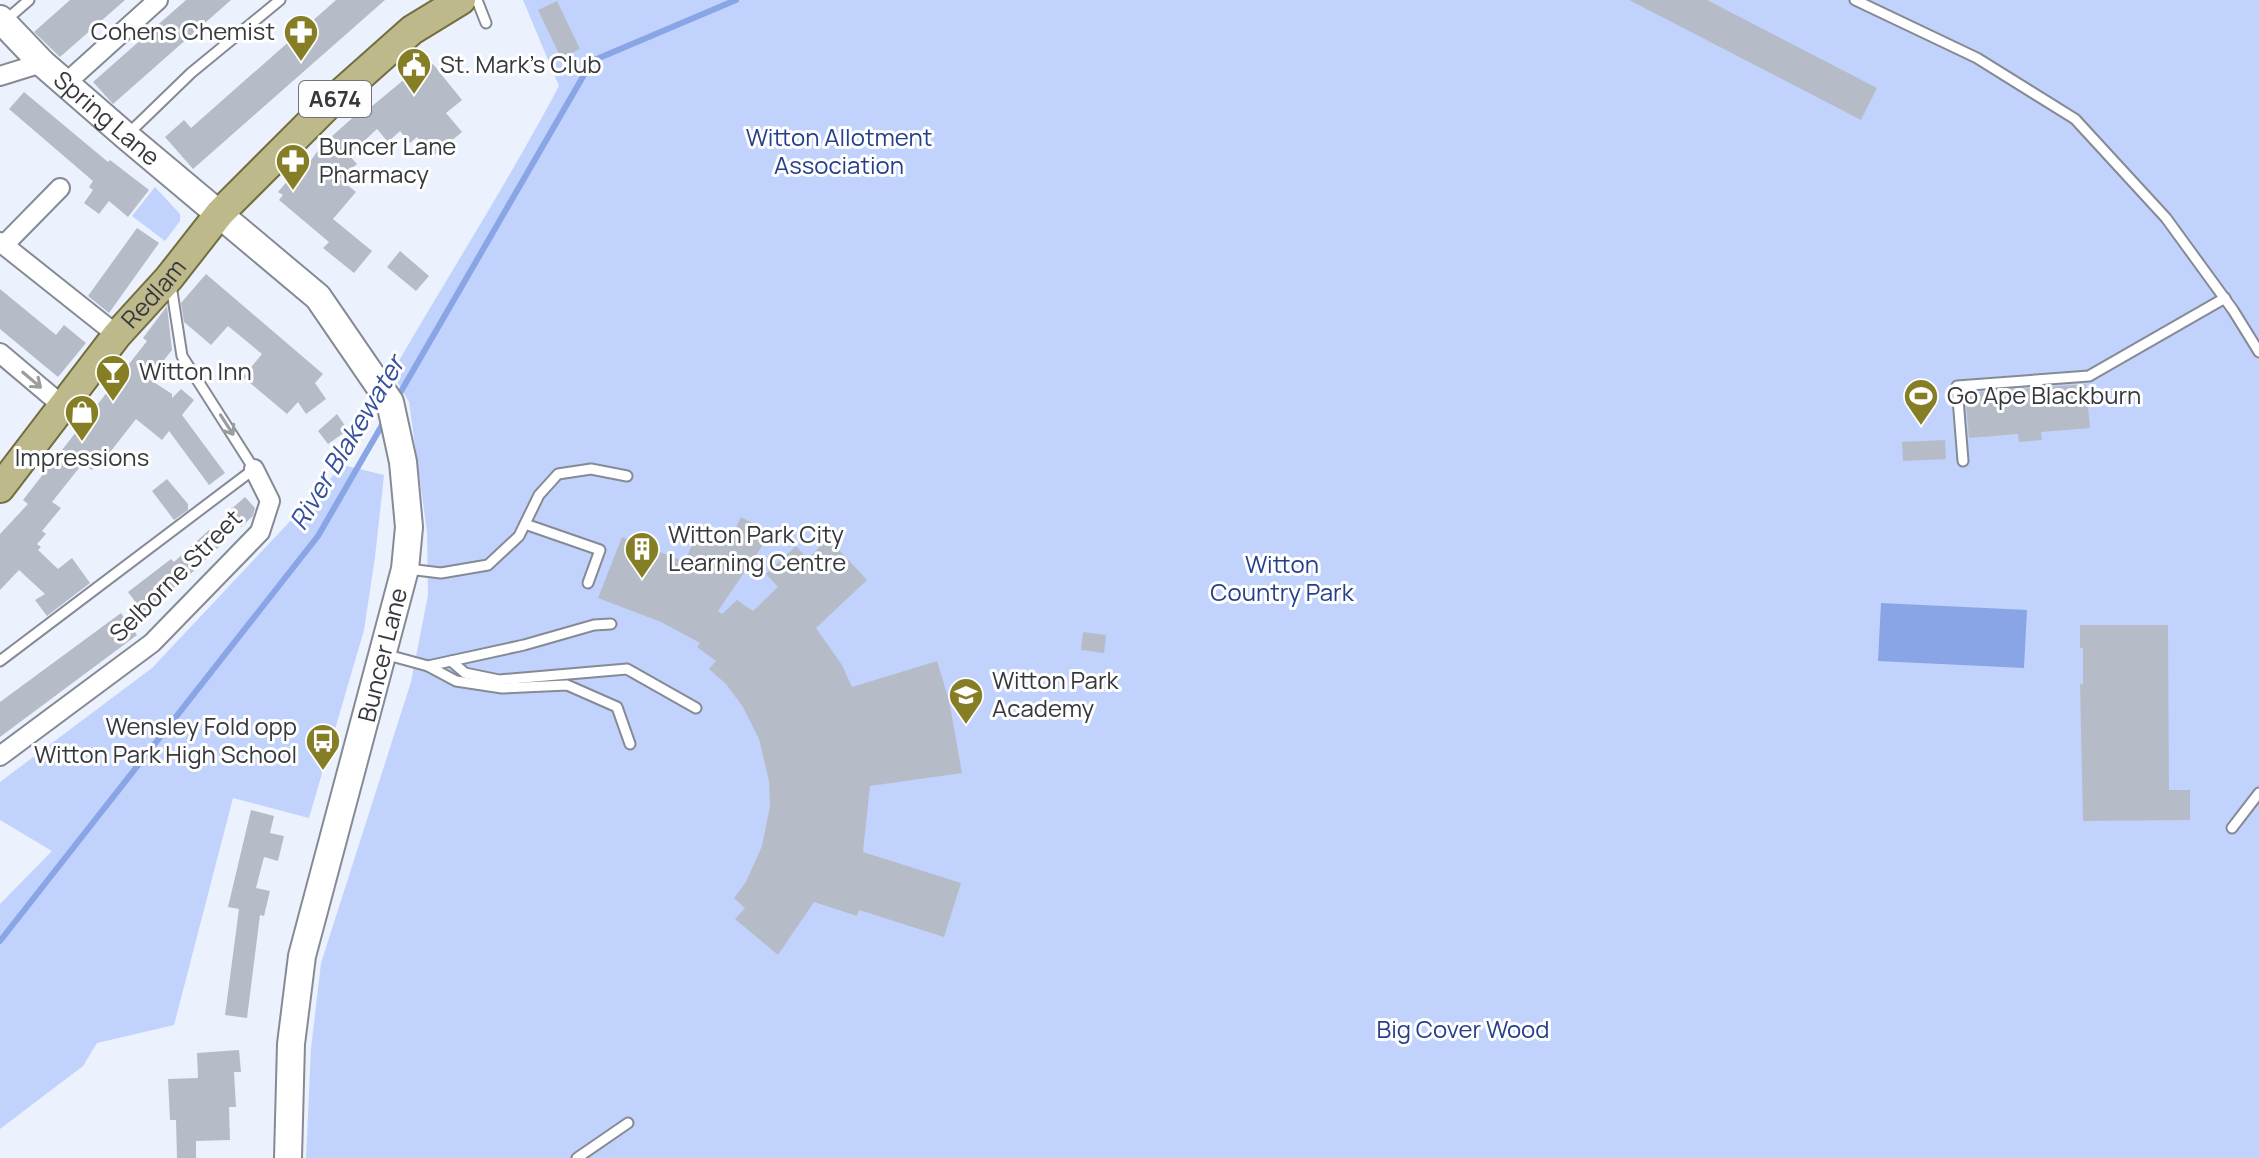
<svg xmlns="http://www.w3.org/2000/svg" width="2259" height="1158" font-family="Manrope,sans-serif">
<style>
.green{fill:#c1d3fc}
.water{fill:#89a5e5}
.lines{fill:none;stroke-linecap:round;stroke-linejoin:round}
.stream{stroke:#89a5e5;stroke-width:6}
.building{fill:#b6bcc7}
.lane-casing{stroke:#858a94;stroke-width:13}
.street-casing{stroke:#858a94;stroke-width:22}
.secondary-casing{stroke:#858a94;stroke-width:30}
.primary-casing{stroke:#726e3d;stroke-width:32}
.lane{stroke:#fff;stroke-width:9}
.street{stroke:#fff;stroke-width:18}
.secondary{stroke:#fff;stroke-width:26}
.primary{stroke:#beb98b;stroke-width:28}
.oneway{stroke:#9a9c9e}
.labels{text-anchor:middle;stroke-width:6;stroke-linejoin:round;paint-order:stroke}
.shield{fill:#fefefe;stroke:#727377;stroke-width:2}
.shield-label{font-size:22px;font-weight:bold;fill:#36383d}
.poi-label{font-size:24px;fill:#36383d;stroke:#fefefe;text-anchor:start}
.street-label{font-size:24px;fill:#36383d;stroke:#fefefe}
.park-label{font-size:24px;fill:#253f8a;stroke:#fefefe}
.water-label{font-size:26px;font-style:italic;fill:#34509c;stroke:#fefefe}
</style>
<rect width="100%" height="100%" fill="#ebf1fd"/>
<g class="green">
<path d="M523,0h1736v1158h-1953l5,-109 10,-86 90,-281 17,-87 -1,-63 -18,-130 -17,-29c55,-96 115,-189 167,-287z"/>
<path d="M155,187l25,27v7l-15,20 -33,-25z"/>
<path d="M343,465l41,10 -9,82 -11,73 -55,188 -76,-20 -59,227 -77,18 -14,23 -83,63v-225l52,-53 -52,-31v-38l152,-114z"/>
</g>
<path class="water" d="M1881,603l146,7 -3,58 -146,-7z"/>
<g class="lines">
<g class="stream">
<path d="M396,400l196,-339 144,-61"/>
<path d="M0,941l318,-405 67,-116"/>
</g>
</g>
<g class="building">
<path d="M70,0h55l-65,57 -26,-25z"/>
<path d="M186,0h45l-118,104 -20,-22z"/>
<path d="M336,0h49l-192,169 -28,-32 19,-17 7,8z"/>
<path d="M1629,0h78l170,88 -16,32z"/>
<path d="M557,1l23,48 -19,9 -23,-48z"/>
<path d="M433,64l29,36 -16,13 16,19 -29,24 -16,-19 -7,6 -10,-12 -12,11 -11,-13 -28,26 8,9 -17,15 16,13 -23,27 39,32 -18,22 -31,-25 6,-6 -50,-42 4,-5 -5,-3 23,-27 4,4 16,-23 47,-42 3,3 47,-39 4,5z"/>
<path d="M24,92l84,70 2,-2 39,30 -21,27 -19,-16 -10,13 -15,-11 9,-13 -4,-3 4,-6 -84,-72z"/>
<path d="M137,228l22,15 -50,70 -21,-17z"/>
<path d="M400,251l29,25 -13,15 -29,-24z"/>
<path d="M206,274l117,100 -8,9 11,16 -20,15 -8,-12 -11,12 -44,-37 19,-23 -34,-28 -17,19 -27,-23 -3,-19z"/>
<path d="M0,289l56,46 8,-10 22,18 -28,34 -58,-48z"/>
<path d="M167,306l5,44 -23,29 23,15v4l9,-9 13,11 -12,15 43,58 -16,12 -40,-54 -7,9 -26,-21 -36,46 -3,-2 -5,7 -9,-7 -31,39 9,6 -19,23 4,3 -9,10 4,3 -3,3 20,19 14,-11 18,25 -43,33 -12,-16 10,-6 -26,-24 -19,20v-56l28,-30 -5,-4 124,-159 -4,-3z"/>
<path d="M2086,384l4,44 -49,4 1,8 -23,2 -1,-8 -49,4 -4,-45z"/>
<path d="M337,414l11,16 -20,14 -10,-13z"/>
<path d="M1945,440l1,19 -43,2 -1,-19z"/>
<path d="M167,479l21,25v6l-14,10 -22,-29z"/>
<path d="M245,497l10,11 -2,8 -12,11 -12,-16z"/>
<path d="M741,517l30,16 -53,78 4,3 15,-14 16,11 25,-24 -12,-13 30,-28 12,13 20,-21 39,42 -51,48 26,37 10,22 85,-26 12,39 13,73 -92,13 -7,66 98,31 -17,54 -85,-27 -2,6 -43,-14 -36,53 -43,-36 10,-11 -11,-10 12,-16 16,-36 8,-40 -1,-25 -10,-42 -16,-32 -17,-23 -17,-15 7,-8 -19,-14 3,-4 -39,-21 -63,-24 24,-61 63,25 10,-25 27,7 10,-9z"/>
<path d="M209,530l12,15 -35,33 -43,34 -15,-20 43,-33 3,3z"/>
<path d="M121,613l16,22 -137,102v-35z"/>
<path d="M2080,625h88l1,165h21v30l-107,1 -3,-137h3v-36h-3z"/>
<path d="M1083,632l23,3 -2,18 -23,-3z"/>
<path d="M251,810l23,6 -4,17 14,3 -6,25 -14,-4 -8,31 14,3 -6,25 -4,-1 -13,103 -22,-3 14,-106 -11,-2z"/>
<path d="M239,1050l2,22h-7l2,35h-7l1,33 -34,1v17h-19l-1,-38h-6l-2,-41 30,-1 -1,-25z"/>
</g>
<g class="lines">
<g class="lane-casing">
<g id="lane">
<path d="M477,0l9,23"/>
<path d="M1855,0l122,58 98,61 91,99 67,92 26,42"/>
<path d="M6,20l23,-20"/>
<path d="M128,134l63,-61 89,-73"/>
<path d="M1963,461l-6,-75 132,-10 136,-78"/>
<path d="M525,524l75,26 -12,33"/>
<path d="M408,569l33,4 47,-8 31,-29 20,-41 19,-21 33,-5 36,7"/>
<path d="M384,654l44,12 28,15 46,7 65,-3 50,22 13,37"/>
<path d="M0,661l254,-192 -72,-113 -11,-71"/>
<path d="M451,661l14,12 34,7 128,-11 69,39"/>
<path d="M428,666l96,-21 70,-20 17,-1"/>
<path d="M2232,828l27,-35"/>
<path d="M577,1158l51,-35"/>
</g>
</g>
<g class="street-casing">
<g id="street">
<path d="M0,76l42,-13"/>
<path d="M66,83l92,-83"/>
<path d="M0,242l117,93"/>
<path d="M4,245l56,-57"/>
<path d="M0,353l64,54"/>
<path d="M0,756l152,-113 108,-111 10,-31 -16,-32"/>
</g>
</g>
<g class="secondary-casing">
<g id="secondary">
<path id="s1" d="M0,19l42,44 84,73 192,161 72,105 13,60 6,65 -4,42 -103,387 -11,88 -3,114"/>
</g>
</g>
<g class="primary-casing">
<g id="primary">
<path id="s2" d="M0,488l117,-153 52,-57 51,-65 111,-111 81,-72 49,-30"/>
</g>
</g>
<use href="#lane" class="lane"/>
<use href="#street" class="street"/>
<use href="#secondary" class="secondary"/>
<use href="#primary" class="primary"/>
</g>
<defs><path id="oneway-shaft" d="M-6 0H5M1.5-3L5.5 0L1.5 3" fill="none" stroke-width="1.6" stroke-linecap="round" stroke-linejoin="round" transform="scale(2)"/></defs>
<g class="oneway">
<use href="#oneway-shaft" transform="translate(32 380) rotate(40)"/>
<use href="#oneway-shaft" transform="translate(227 425) rotate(57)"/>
</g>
<defs>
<g id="pharmacy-pin" transform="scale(1.8)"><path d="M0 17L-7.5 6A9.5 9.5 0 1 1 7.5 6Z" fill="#867e25" stroke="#fefefe"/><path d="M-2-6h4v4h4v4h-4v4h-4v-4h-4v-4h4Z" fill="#fff"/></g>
<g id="civic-pin" transform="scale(1.8)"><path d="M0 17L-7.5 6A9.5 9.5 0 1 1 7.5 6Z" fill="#867e25" stroke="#fefefe"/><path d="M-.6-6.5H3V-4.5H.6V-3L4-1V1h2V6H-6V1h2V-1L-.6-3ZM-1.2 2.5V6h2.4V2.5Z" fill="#fff"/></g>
<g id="bar-pin" transform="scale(1.8)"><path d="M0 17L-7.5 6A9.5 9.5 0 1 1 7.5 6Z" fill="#867e25" stroke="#fefefe"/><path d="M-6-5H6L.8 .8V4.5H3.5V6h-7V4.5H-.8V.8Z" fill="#fff"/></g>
<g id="stadium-pin" transform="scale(1.8)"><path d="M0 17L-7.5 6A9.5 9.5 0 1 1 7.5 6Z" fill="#867e25" stroke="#fefefe"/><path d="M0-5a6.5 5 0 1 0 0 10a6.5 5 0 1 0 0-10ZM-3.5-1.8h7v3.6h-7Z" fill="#fff"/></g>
<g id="shop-pin" transform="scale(1.8)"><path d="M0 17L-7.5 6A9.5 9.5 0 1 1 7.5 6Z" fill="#867e25" stroke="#fefefe"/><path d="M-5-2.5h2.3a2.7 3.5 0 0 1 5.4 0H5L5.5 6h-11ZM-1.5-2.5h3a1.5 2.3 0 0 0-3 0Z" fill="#fff"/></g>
<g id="building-pin" transform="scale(1.8)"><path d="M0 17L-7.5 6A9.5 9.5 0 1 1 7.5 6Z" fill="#867e25" stroke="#fefefe"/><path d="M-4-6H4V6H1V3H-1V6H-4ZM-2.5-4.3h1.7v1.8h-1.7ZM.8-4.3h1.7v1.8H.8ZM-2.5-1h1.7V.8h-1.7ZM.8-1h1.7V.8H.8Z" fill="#fff"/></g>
<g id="school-pin" transform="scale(1.8)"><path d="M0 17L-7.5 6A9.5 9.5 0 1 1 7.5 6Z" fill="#867e25" stroke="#fefefe"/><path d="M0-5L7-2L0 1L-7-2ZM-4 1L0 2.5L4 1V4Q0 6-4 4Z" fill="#fff"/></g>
<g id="bus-pin" transform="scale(1.8)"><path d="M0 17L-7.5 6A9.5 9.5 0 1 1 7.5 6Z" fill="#867e25" stroke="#fefefe"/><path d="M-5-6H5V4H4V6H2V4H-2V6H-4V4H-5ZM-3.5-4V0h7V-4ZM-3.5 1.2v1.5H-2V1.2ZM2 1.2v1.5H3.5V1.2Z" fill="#fff"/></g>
</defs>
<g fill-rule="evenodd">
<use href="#pharmacy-pin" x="301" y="32"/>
<use href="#civic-pin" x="414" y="65"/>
<use href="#pharmacy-pin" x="293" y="161"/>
<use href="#bar-pin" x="113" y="372"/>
<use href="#stadium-pin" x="1921" y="396"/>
<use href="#shop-pin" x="82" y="412"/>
<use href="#building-pin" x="642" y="549"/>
<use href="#school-pin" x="966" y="695"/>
<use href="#bus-pin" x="323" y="741"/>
</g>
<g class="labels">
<rect class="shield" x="299" y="81" width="72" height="36" rx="6"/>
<g class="shield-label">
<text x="335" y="107">A674</text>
</g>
<g class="poi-label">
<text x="275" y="40" text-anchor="end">Cohens Chemist</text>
<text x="440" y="73">St. Mark's Club</text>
<text x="319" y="155">Buncer Lane<tspan x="319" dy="28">Pharmacy</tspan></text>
<text x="139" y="380">Witton Inn</text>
<text x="1947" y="404">Go Ape Blackburn</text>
<text x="82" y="466" text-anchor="middle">Impressions</text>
<text x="668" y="543">Witton Park City<tspan x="668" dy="28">Learning Centre</tspan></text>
<text x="992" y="689">Witton Park<tspan x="992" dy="28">Academy</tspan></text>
<text x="297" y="735" text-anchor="end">Wensley Fold opp<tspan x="297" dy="28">Witton Park High School</tspan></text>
</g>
<g class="street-label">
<text dy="8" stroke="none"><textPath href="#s1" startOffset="146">Spring Lane</textPath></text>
<text dy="8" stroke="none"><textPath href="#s2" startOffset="248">Redlam</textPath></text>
<text transform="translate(176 576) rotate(-45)" y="8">Selborne Street</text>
<text transform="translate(383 655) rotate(-76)" y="8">Buncer Lane</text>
</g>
<g class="park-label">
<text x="839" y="146">Witton Allotment<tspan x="839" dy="28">Association</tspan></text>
<text x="1282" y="573">Witton<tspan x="1282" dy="28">Country Park</tspan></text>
<text x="1463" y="1038">Big Cover Wood</text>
</g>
<g class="water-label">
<text transform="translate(347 443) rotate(-59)" y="9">River Blakewater</text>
</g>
</g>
</svg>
